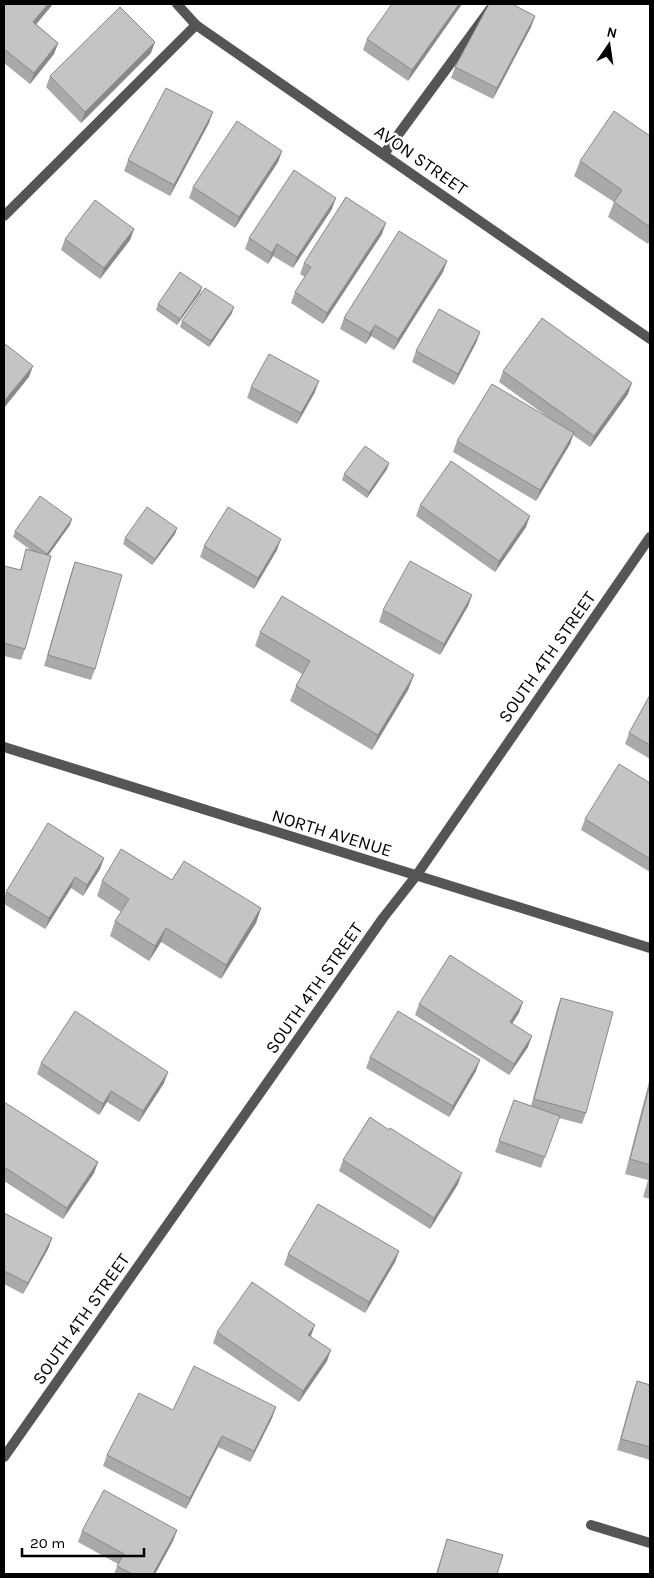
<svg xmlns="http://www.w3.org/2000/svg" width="654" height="1578" font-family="Karla,sans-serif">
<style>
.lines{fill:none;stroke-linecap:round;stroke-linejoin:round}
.lane{stroke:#555;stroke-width:10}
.street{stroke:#555;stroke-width:10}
.wall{fill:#a9a9a9}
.shaded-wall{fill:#898989}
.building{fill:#c4c4c4;stroke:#898989}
.labels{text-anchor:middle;stroke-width:5;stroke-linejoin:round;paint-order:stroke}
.street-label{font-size:18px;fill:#000;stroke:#fff}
</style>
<rect width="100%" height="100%" fill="#fff"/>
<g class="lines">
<g class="lane">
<path d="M384,154l110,-150"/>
<path d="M4,216l192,-191"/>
</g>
<g class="street">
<path d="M177,4l19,21 454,314"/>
<path d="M4,747l646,201"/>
<path d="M4,1457l379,-539 33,-42 234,-339"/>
<path d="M591,1525l59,18"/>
</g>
</g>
<g class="wall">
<path d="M4,4h49l-17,20 22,19 -4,11 -24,30 -26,-21z"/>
<path d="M462,4l-54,77 -45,-31 4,-11z"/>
<path d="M535,16l-4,11 -38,72 -42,-21 4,-11z"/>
<path d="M151,53l-70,70 -35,-36 4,-11z"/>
<path d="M209,123l-39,73 -46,-25 4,-11z"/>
<path d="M650,136v104l-2,4 -40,-27 6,-15 -40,-26 6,-15z"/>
<path d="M282,151l-4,11 -43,66 -46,-30 4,-11z"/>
<path d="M332,209l-39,59 -20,-12 -5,8 -23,-15 4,-11z"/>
<path d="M134,229l-4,11 -30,39 -39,-29 4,-11z"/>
<path d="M382,234l-59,90 -32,-21 4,-11 10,-15 -5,-3 4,-11z"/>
<path d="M447,261l-4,11 -49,78 -23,-14 -5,8 -26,-15 4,-11z"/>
<path d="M202,287l-2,6 -23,32 -21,-15 2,-6z"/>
<path d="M232,313l-23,34 -29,-20 2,-6z"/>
<path d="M480,332l-4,11 -22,42 -42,-23 4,-11z"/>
<path d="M503,371l125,23 -38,53 -17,-12 -3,9 -34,57 -83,-49 4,-11 95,-21 -53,-38z"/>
<path d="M251,387l64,5 -18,32 -50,-26z"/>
<path d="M389,463l-2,6 -20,29 -25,-18 2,-6z"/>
<path d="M420,505l106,22 -31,45 -79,-56z"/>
<path d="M70,525l-22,30 -23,94 -4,11 -17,-4v-90l16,4 6,-21 6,2 -19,-14 2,-6z"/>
<path d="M177,528l-2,6 -23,31 -29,-21 2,-6z"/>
<path d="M204,546l73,4 -23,39 -54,-32z"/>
<path d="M75,562l20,107 -4,11 -47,-14 27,-93z"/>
<path d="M472,595l-4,11 -28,49 -61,-33 4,-12z"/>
<path d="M260,632l154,43 -6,15 -36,60 -82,-49 6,-15 6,-12 -47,-28z"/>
<path d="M650,695v64l-25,-15 4,-11z"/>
<path d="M650,783v89l-69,-42 4,-11z"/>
<path d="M104,858l-4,11 -17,27 -12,-8 -26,41 -41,-25v-6l2,-6z"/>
<path d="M172,880l89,28 -5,15 -35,56 -60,-37 -12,19 -39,-25 5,-15 6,-9 -24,-16 5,-15z"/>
<path d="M561,998l25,115 -4,11 -23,-6 -18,50 -46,-16 19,-52 17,6 26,-97z"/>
<path d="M419,1004l100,9 -7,10 16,24 -19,28 -94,-60z"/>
<path d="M370,1057l106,14 -27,46 -83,-49z"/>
<path d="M41,1063l123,20 -25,39 -32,-20 -8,13 -62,-41z"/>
<path d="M650,1078v121l-7,-2 5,-17 -23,-6z"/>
<path d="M4,1102l94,60 -4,11 -31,46 -59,-38z"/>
<path d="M343,1160l115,24 -28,45 -91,-58z"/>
<path d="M4,1213l48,25 -4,11 -25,45 -19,-10z"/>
<path d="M399,1251l-4,11 -30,51 -81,-48 4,-11z"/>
<path d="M217,1332l94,4 16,25 -28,41 -86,-59z"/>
<path d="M637,1381l13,4v75l-33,-10 16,-58z"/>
<path d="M276,1407l-4,11 -22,44 -32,-15 -32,62 -83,-43 4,-11 66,-45z"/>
<path d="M177,1530l-4,11 -18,33h-41l4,-10 -40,-22 4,-11z"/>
<path d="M447,1539l50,35h-61z"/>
</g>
<g class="shaded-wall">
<path d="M48,4h5l-24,29 4,-11z"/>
<path d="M459,4h3l-54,77 4,-11z"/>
<path d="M535,16l-4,11 -38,72 4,-11z"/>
<path d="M155,42l-4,11 -70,70 4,-11z"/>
<path d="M58,43l-4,11 -24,30 4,-11z"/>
<path d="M213,112l-4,11 -39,73 4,-11z"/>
<path d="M282,151l-4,11 -43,66 4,-11z"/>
<path d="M336,198l-4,11 -39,59 4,-11z"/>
<path d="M386,223l-4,11 -59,90 4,-11z"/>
<path d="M134,229l-4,11 -30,39 4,-11z"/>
<path d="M277,244l-4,12 -5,8 4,-11z"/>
<path d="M447,261l-4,11 -49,78 4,-11z"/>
<path d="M202,287l-2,6 -23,32 3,-6z"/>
<path d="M234,307l-2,6 -23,34 2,-6z"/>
<path d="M375,325l-4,11 -5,8 4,-11z"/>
<path d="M480,332l-4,11 -22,42 4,-11z"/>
<path d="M33,366l-4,11 -25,31v-4l1,-4z"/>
<path d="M319,381l-4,11 -18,32 4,-11z"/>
<path d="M632,383l-4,11 -38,53 4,-11z"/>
<path d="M574,433l-4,11 -34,57 4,-11z"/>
<path d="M389,463l-2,6 -20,29 2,-6z"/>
<path d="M530,516l-4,11 -31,45 4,-11z"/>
<path d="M72,519l-2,6 -25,35 2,-6z"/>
<path d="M177,528l-2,6 -23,31 3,-6z"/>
<path d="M281,539l-4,11 -23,39 4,-11z"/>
<path d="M472,595l-4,11 -28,49 4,-11z"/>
<path d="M414,675l-6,15 -36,60 6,-15z"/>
<path d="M104,858l-4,11 -17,27 4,-11z"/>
<path d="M75,877l-4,11 -26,41 4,-11z"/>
<path d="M261,908l-5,15 -35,56 5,-14z"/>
<path d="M166,928l-5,14 -12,19 6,-15z"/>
<path d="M523,1002l-4,11 -13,20 4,-11z"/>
<path d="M532,1036l-4,11 -19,28 5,-11z"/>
<path d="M480,1060l-4,11 -27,46 4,-11z"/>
<path d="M168,1072l-4,11 -25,39 4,-11z"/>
<path d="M111,1091l-4,11 -8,13 4,-11z"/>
<path d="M98,1162l-4,11 -31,46 4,-11z"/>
<path d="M462,1173l-4,11 -28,45 4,-11z"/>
<path d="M52,1238l-4,11 -25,45 5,-11z"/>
<path d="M399,1251l-4,11 -30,51 4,-11z"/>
<path d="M315,1325l-4,11 -7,10 4,-11z"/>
<path d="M331,1350l-4,11 -28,41 4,-11z"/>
<path d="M276,1407l-4,11 -22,44 4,-11z"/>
<path d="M222,1436l-4,11 -32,62 4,-11z"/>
<path d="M177,1530l-4,11 -18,33h-2z"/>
</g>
<g class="building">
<path d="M4,4h44l-15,18 25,21 -24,30 -30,-24z"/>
<path d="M392,4h67l-47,66 -45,-31z"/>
<path d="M489,4h23l23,12 -38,72 -42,-21z"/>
<path d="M120,7l35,35 -70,70 -35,-36z"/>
<path d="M166,88l47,24 -39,73 -46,-25z"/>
<path d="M614,111l36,25v91l-36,-25 8,-12 -42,-29z"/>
<path d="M237,121l45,30 -43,66 -46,-30z"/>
<path d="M294,170l42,28 -39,59 -20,-13 -5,9 -23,-15z"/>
<path d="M346,197l40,26 -59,90 -32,-21 16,-25 -7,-4z"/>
<path d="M95,200l39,29 -30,39 -39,-29z"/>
<path d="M399,231l48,30 -49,78 -23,-14 -5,8 -26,-15z"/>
<path d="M180,272l22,15 -22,32 -22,-15z"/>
<path d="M205,288l29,19 -23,34 -29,-20z"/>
<path d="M439,309l41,23 -22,42 -42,-23z"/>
<path d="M542,318l90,65 -38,53 -91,-65z"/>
<path d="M4,343l29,23 -28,34h-1z"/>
<path d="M269,354l50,27 -18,32 -50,-26z"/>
<path d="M492,384l82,49 -34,57 -83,-49z"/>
<path d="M365,446l24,17 -20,29 -25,-18z"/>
<path d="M451,461l79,55 -31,45 -79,-56z"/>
<path d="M40,496l32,23 -25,35 -32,-23z"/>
<path d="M147,507l30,21 -22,31 -30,-21z"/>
<path d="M228,507l53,32 -23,39 -54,-32z"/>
<path d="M26,549l25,7 -26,93 -21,-6v-77l17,4z"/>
<path d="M410,561l62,34 -28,49 -61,-34z"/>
<path d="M75,562l47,13 -27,94 -47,-14z"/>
<path d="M282,596l132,79 -36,60 -82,-49 14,-25 -50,-29z"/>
<path d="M650,695v50l-21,-12z"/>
<path d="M619,764l31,19v76l-65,-40z"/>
<path d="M48,823l56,35 -17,27 -12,-8 -26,41 -43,-26z"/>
<path d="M121,849l51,31 12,-19 77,47 -35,57 -60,-37 -11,18 -40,-25 14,-22 -27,-18z"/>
<path d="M450,955l73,47 -13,20 22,14 -18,28 -95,-60z"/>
<path d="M561,998l52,14 -27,101 -52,-14z"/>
<path d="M75,1011l93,61 -25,39 -32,-20 -8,13 -62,-41z"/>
<path d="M398,1011l82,49 -27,46 -83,-49z"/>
<path d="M650,1084v81l-20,-6z"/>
<path d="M514,1100l46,16 -15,41 -46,-16z"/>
<path d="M4,1102l94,60 -31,46 -63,-41z"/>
<path d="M370,1117l19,13 1,-2 72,45 -28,45 -91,-58z"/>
<path d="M318,1204l81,47 -30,51 -81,-48z"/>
<path d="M4,1213l48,25 -24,45 -24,-12z"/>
<path d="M252,1282l63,43 -7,10 23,15 -28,41 -86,-59z"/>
<path d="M194,1366l82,41 -22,44 -32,-15 -32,62 -83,-43 32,-62 34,17z"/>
<path d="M637,1381l13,4v62l-29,-8z"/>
<path d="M104,1490l73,40 -24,44h-21l-15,-8 7,-12 -42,-23z"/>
<path d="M447,1539l56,16 -6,19h-60z"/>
</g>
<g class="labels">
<g class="street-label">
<text transform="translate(421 160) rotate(35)" y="6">AVON STREET</text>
<text transform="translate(547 657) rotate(-55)" y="6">SOUTH 4TH STREET</text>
<text transform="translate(332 833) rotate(17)" y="6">NORTH AVENUE</text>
<text transform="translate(314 988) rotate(-55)" y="6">SOUTH 4TH STREET</text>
<text transform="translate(81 1319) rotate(-55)" y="6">SOUTH 4TH STREET</text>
</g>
</g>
<rect width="654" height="1578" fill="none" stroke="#000000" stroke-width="10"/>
<g transform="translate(609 45) rotate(13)" stroke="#ffffff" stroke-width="4" paint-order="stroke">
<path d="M0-4L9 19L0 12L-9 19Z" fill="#000000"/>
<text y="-8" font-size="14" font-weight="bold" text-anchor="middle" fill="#000000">N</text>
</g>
<path d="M22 1548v8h122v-8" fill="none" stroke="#000000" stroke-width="2.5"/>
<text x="30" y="1548" font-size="15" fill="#000000" stroke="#ffffff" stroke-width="4" paint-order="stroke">20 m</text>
</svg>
